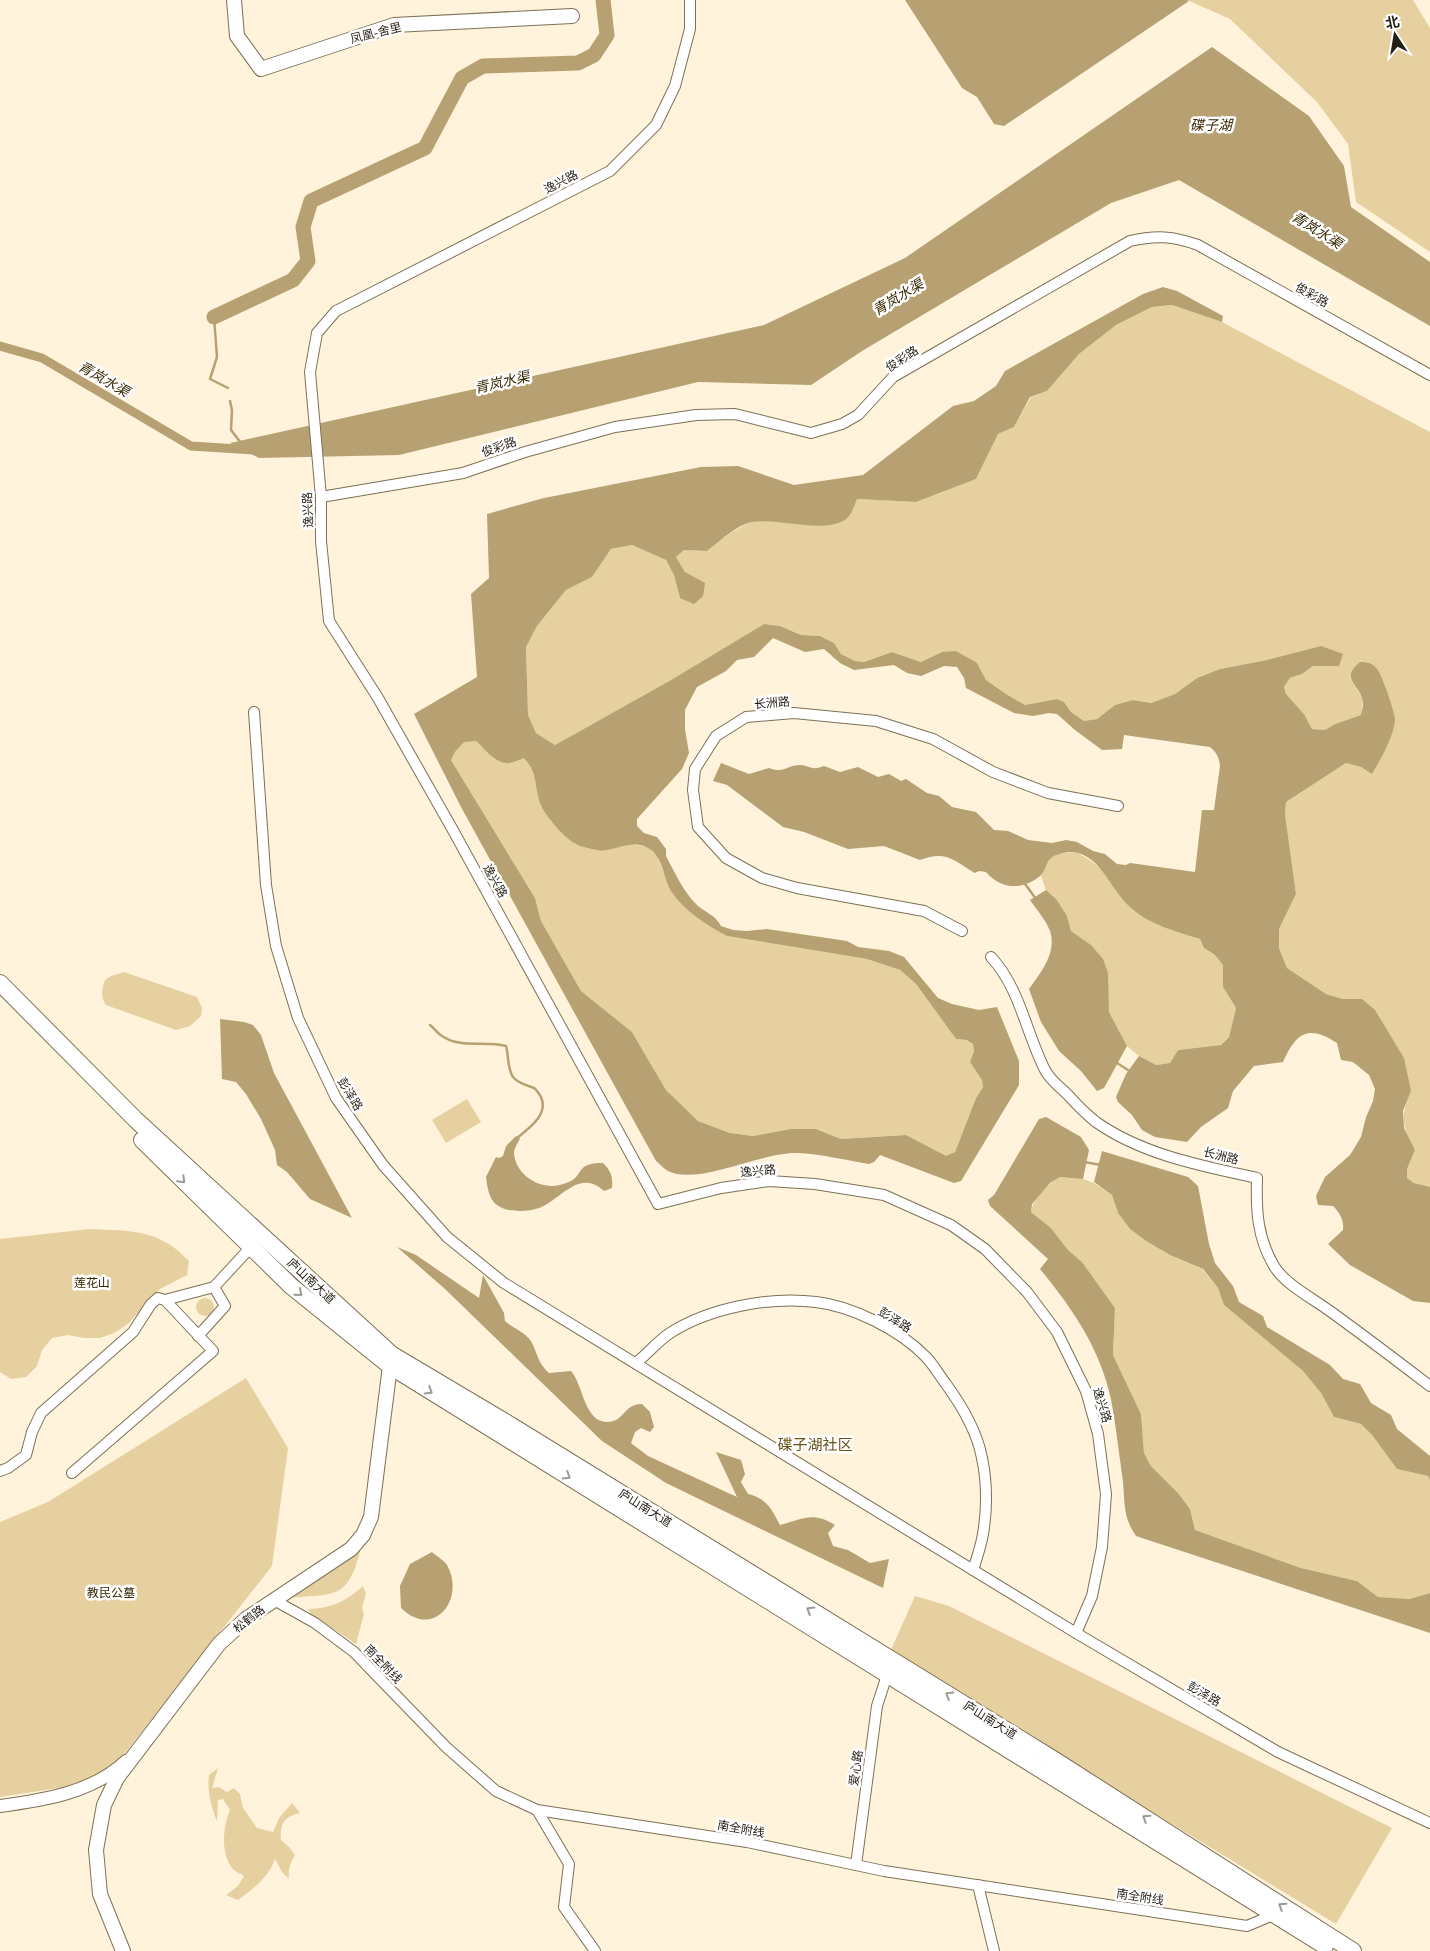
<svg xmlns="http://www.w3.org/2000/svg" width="1430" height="1951" font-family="'DejaVu Sans','Noto Sans SC',sans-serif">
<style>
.green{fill:#e6d0a0}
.water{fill:#b7a172;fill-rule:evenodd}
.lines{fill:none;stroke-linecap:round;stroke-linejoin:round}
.stream{stroke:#b7a172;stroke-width:2.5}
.canal{stroke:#b7a172;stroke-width:9}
.river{stroke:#b7a172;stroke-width:15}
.minor-casing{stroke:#7d7055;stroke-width:12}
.tertiary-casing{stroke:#7d7055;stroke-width:14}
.secondary-casing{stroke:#7d7055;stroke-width:16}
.trunk-casing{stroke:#7d7055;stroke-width:18}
.minor{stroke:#fff;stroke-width:10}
.tertiary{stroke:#fff;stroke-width:12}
.secondary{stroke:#fff;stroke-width:14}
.trunk{stroke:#fff;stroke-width:16}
.oneway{stroke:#9c9a95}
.labels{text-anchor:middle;stroke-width:5;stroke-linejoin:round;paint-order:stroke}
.street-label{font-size:12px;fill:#231e13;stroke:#fff}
.park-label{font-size:12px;fill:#362600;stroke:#fff}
.water-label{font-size:14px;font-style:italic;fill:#372700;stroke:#fff}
.quarter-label{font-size:15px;fill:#695117;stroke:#fff}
</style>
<rect width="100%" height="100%" fill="#fff3db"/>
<g class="green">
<path d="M1187,0h226l17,28v224l-74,-50 -8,-58 -31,-42 -87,-83z"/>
<path d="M1172,305l50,17 208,110v755l-16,-4 -7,-5v-9l8,-19c-14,-27 -15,-31 -4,-59l-49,-92h-19l-17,-5 -39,-26 -8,-20v-19l17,-35 -11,-80 1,-12 60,-39 15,4 11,6 16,-29 7,-25 -35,-57c-22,18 2,24 3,41 0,3 -2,9 -2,12l-26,9 -10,6 -13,-1 -8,-15 -18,-20 -2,-7 6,-9 12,-4 11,-8h26l-72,-6 -47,9 -23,9 -22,16 -24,9 -18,-3 -18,5 -18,14 -13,2 -13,-9 -7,-10 -7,-3 -32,6 -19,-11 -20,-14 -9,-17 -35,-11 -21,10 -29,-10 -28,10 -9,-1 -14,-7 -7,-11 -14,-7 -19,-1 -21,-9 -16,-2 -93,56 -116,65 -19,-12 -8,-18 -2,-68 11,-21 29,-36 26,-13 19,-28 21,-4 34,15 8,15 6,23 5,-26 -9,-15 8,-7 23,1 22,-17 20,-12 103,-10 5,-13 59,3 60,-23 22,-45 16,-7 17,-30 16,-6 32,-37 37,-29 36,-18z"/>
<path d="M464,741h12l13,13 25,8 10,-5 9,11 8,37 10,16 24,23 24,6 32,-6 17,3 9,9 14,34 56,46 140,23 33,11 16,14 40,55 11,1 6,4 1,7 -4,11 12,18 1,7 -7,11 -21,54 -9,5 -40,-22 -65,4 -25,-10h-25l-38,7 -23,-3 -32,-12 -32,-31 -34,-58 -51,-41 -40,-70 -6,-23 -84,-138 4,-8z"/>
<path d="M1060,853h18l13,8 14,11 16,25 52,33 27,9 4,9 11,7 8,10v22l13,21 -7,29 -8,8 -43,5 -8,13 -14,2 -17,-9 -12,-10 -18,-34 -1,-17 -17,-50 -20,-14 -4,-15 -10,-16 -11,-10 -5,-14 9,-18z"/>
<path d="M124,972l73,25 5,11 -1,8 -11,10 -14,4 -70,-25c-6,-8 -4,-16 -1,-25l6,-4z"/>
<path d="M467,1099l14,23 -35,21 -14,-23z"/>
<path d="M1060,1177l23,2 11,4 18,12 6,18 12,16 16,12 24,14 32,14 16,19 6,17 79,66 18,22 13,24 27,7 11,11 25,34 31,7 2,4v113l-19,6 -33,-2 -21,-16 -56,-13 -106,-38 -5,-21 -12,-16 -27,-27 -7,-13 -3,-39 -28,-59 2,-47 -33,-46 -14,-12 -17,-22 -20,-16c2,-15 17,-28 29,-35z"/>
<path d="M90,1229c41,2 69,0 99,32l-2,14 -27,14 -32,35 -14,9 -14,5h-16l-16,-3 -16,3 -10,12 -5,16 -11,11 -15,2 -11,-7v-133z"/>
<circle cx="205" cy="1307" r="9"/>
<path d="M246,1378l42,70 -16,118 -150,191 -24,19 -33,11 -65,10v-275l48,-20z"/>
<path d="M362,1543c-13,57 -24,51 -77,55z"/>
<path d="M363,1586l3,8 -4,14 2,6 -8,30 -46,-31 -2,-4c24,-1 37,-7 55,-23z"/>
<path d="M915,1596l34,10 443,222 -56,96 -446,-272z"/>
<path d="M218,1768l-6,20 7,-1 8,5 7,-4 6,6 3,14 14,20 16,4 6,-14 13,-15 8,10c-15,3 -21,11 -19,27l8,7 6,8c-5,8 -7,14 -6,24l-7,-7 -7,-13c-6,18 -22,30 -37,41l-12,-5 12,-9 6,-10c-3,-2 -8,-4 -11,-7 -13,-15 -10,-43 -3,-59l-7,-11 -5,1 -1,21c-6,-15 -10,-29 -8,-46z"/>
</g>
<g class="water">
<path d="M905,0h282l2,1 -185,125 -10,-2 -17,-27 -15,-9z"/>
<path d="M1212,47l97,69 35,50 7,41 79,55v64l-251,-146 -68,23 -249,148 -51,34 -113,-3 -299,73 -140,3 -29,-15 534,-118 141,-67z"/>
<path d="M1163,287l14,4 46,25 -1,6 -50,-17 -20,2 -36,18 -37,29 -32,37 -17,6 -16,30 -16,7 -22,45 -60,23 -59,-3c-3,8 -6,18 -14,22 -23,12 -64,-3 -91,1 -14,2 -33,20 -45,29l-23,-1 -8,7 9,15 20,11 -2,13 -9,8 -14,-6 -6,-23 -8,-15 -34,-15 -21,4 -19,28 -26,13 -29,36 -11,21 2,68 8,18 19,12 116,-65 93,-56 16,2 21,9 19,1 14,7 7,11 14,7 9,1 28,-10 29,10 21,-10 14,-1 21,12 9,17 20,14 19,11 32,-6 7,3 7,10 13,9 13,-2 18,-14 18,-5 18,3 24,-9 22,-16 23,-9 47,-9 54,-14 22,8 -4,12h-26l-11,8 -12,4 -6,9 2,7 18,20 8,15 13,1 10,-6 26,-9c0,-3 3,-9 2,-12 -1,-18 -25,-23 -3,-41 7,0 13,1 17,7 5,5 18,44 18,51 -2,19 -14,38 -23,54l-11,-7 -15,-4 -60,39 -1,12 11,80 -17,35v19l8,20 39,26 17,5h19l13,11 29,48 7,33 -8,20 1,17 11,22 -8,19v9l7,5 16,4v116l-17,-2 -63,-36 -22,-21 15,-14c1,-10 -3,-17 -10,-24l-15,-1 -2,-9 9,-19 25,-22 11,-18 5,-20 7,-16 2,-12 -6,-14 -16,-13 -12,-2 -4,-17c-29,-19 -41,-10 -54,19l-29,4 -21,25 -5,17 -27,19 -14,15 -32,-5 -13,-7 -10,-15 -14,-13 -2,-5 10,-23 13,-18 17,9 14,-2 8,-13 43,-5 8,-8 7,-29 -13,-21v-22l-8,-10 -11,-7 -4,-9c-19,-6 -41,-12 -57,-22 -8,-5 -18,-14 -23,-21 -12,-15 -21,-37 -42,-43 -9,-2 -23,0 -29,7 -3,5 -5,13 -9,16 -18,15 -40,13 -54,-4l-7,-1 -4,2c-22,-13 -29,-23 -55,-13l-36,-14 -36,3 -44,-17 -21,-5 -56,-42 -14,-4 8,-18 28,11 20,-6c15,6 18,-3 31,-3 11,1 11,6 24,1l16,6 18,-5 20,10 11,-3 12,7 5,-2 21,14 12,3 13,11 24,5 18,18 14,1 20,9 24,3 14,-3 11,2 16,9 12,3 12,10 9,1 4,-2 65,9 7,-62h12l6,-44c-1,-9 -3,-13 -10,-19l-86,-12 -2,14 -20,1 -27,-20 -18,-16 -8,-1 -16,3 -19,-3 -48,-25 -2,-10 -7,-11 -13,-1 -23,10 -14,-3 -13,-8 -40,5 -14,-7 -16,-14 -19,3 -32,-14 -19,19 -17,3 -11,11 -29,16 -12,23v19l4,24 -7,16 -45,50v7l7,7 13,4 9,12v7c9,17 18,37 32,50 9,7 18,10 23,20l12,4 14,1 20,-2 80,12 11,6 31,4 15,6 34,41 14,6 27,6 18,-3 22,54v24l-58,96 -7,2 -74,-28 -6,7 -5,2c-23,-4 -49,-10 -72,-11 -36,-1 -99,33 -129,18 -4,-2 -8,-7 -12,-10l-195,-354 -47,-93 63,-37 -6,-83 18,-16 -2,-64 57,-16 157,-31 37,-1 56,19 69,-10 90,-69 21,-5 22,-15 9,-15 138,-77zM476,741c7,7 18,20 29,22 6,1 14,-3 19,-5 14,15 10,26 16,45 5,13 23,33 34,40 6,4 16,5 22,7 17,3 35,-12 52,-2 15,8 15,29 23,43 13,20 36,34 56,45l140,23 33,11 16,14 40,55 11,1 6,4 1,7 -4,11 12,18 1,7 -7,11 -21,54 -9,4 -40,-21 -65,4 -25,-10h-25l-38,7 -23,-3 -32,-12 -32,-31 -34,-58 -51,-41 -40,-70 -6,-23 -84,-138 4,-8 9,-10z"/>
<path d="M1046,890l11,10 10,16 4,15 20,14 12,14 5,14 1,39 18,34 -23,42 -7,3 -16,-20 -22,-20 -18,-29 -12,-33c12,-17 28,-36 21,-58 -4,-11 -14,-22 -20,-31z"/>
<path d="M220,1019l24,3 9,3 8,10 13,38 78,145 -42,-19 -23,-27 -10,-7 -2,-15 -14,-31 -15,-25 -10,-12 -14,-3z"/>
<path d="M1046,1117l35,20 8,13 -6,29 -23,-2 -10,6 -18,21 -1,8 20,16 17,22 14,12 33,46 -2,47 28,59 3,39 7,13 27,27 12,16 5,21 106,38 56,13 21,16 32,2 20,-6v40l-294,-97c-13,-19 -11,-32 -13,-54 -4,-28 -7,-56 -12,-83 -11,-51 -39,-91 -71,-130l8,-10 -58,-53 -2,-6 6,-5 45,-76z"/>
<path d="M516,1136l4,2c-2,5 -6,10 -6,15 1,19 20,33 38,33 6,0 17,-3 22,-7 4,-3 6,-9 10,-12 6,-4 13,-4 19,-4 8,8 10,14 9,25l-8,3c-25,-23 -43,9 -65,17 -11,4 -32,5 -42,-3 -8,-5 -10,-19 -11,-28l10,-20 3,1 4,-2 3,-10z"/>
<path d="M1102,1151l86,26 10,9 11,58 6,19 18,23 6,16 24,14 4,11 63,38 13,14 17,5 11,19 20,12 6,14 33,27v24l-2,-4 -31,-7 -25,-34 -11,-11 -27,-7 -13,-24 -18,-22 -79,-66 -6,-17 -15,-19 -33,-14 -24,-14 -16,-12 -12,-16 -6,-18 -18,-13z"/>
<path d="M397,1247l19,8 63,43 4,-23 21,38 1,8c8,7 20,11 26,20 7,13 6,21 18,32l22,-2c12,13 13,51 36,51 18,0 16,-18 35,-18l8,8 4,15 -4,5 -9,-4 -6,4 -4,11 17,13 89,41 -21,-45 25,8 4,14 -4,8 7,12c18,4 24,15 32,31 23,-6 33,-14 55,0l-7,8 5,13 15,4 22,13 19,-4 -6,29 -217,-105 -64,-42 -157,-152z"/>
<path d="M432,1552c4,4 12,8 15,13 19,34 -13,75 -46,43l-1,-22 10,-22z"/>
</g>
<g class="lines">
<g class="stream">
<path d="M214,317l3,40 -7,22 18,9"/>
<path d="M230,401l2,9 -1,20 10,13"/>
<path d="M1023,881l13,18"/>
<path d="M430,1025c4,3 7,8 12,11 19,13 43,4 64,10 3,10 1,22 7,31 6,7 13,8 21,11 3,2 5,6 7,9 8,18 -13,32 -24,41"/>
<path d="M1117,1063l14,9"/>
<path d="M1084,1162l17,3"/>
</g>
<path class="canal" d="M0,346l42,12 149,88 63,4"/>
<path class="river" d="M214,317l79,-37 15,-19 -5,-34 8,-26 114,-53 37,-70 21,-12 95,-3 16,-8 13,-20 -4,-35"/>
<g class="minor-casing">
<g id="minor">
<path d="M690,0v29l-15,57 -19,39 -46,46 -274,140 -19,22 -7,39 11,125v44l8,80 49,77 76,134 204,372 63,-16 48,-7 46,3 69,11 67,30 34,24 42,43 30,40 29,59 12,43 8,60 -4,53 -10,49 -16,37"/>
<path d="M321,497l142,-24 62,-21 90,-25 81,-12 39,-1 76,19 31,-9 16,-9 35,-38 237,-136c26,-6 43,-5 68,4l232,130"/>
<path d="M254,712l12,173 10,61 22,72 38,80 47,67 64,72 57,46 572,350 202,119 152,71"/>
<path d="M962,931l-38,-20 -127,-23 -35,-10 -36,-20 -28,-31 -5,-37 2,-21 21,-33 30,-19 48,-4 82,8 57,18 60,33 55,21 70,13"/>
<path d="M991,957c29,31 35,76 54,113 5,10 16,18 23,25 9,10 18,19 28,27 47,33 106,44 161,56 -1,32 0,59 17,88 10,17 36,31 53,43 35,25 69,51 103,77"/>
<path d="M198,1336l27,-30 -11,-19"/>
<path d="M636,1363c11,-9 22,-22 34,-30 39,-25 100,-37 146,-31 36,4 84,28 110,55 7,7 13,18 20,27 16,22 31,47 36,74 5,24 5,52 1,76 -2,12 -6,24 -10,36"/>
<path d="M0,1471l8,-3 18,-13 6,-23 9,-19 92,-81 18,-28 7,-6 7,2 49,-13 37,-40"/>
<path d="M72,1473l141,-122 -48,-51"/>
<path d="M274,1600l41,23 39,29 92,95 50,44 41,19 210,32 137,29 363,55 26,-11"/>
<path d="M537,1810l32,54 -5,43 31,44"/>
<path d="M856,1865l21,-159 10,-31"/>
<path d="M978,1885l16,66"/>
</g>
</g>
<g class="tertiary-casing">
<path id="tertiary" d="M0,1806c44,-6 92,-13 126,-45"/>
</g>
<g class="secondary-casing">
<g id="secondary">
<path d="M234,0l3,36 24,33 133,-44 178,-9"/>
<path d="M123,1951l-23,-57 -4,-44 8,-45 13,-27 102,-134 27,-25 105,-70 12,-14 8,-18 20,-159"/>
</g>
</g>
<g class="trunk-casing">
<g id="trunk">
<path d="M0,983l136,137 255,234 121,72 541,333 300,192"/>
<path d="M142,1140l149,146 99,80 935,580"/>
</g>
</g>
<use href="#minor" class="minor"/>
<use href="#tertiary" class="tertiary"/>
<use href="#secondary" class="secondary"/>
<use href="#trunk" class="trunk"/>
</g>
<defs><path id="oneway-chevron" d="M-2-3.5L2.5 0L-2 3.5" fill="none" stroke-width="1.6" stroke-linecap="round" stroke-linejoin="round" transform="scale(1.25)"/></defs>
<g class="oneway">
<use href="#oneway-chevron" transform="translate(182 1180) rotate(45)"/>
<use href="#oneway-chevron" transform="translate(299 1293) rotate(40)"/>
<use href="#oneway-chevron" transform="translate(429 1391) rotate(32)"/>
<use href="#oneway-chevron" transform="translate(567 1476) rotate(32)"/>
<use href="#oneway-chevron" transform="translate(810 1610) rotate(-148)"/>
<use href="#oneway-chevron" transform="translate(949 1695) rotate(-148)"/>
<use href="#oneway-chevron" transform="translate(1146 1818) rotate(-147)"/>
<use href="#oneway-chevron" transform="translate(1282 1906) rotate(-147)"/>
</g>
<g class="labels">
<g class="street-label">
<text transform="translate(376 33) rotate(-14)" y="4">凤凰-舍里</text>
<text transform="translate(561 182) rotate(-27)" y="4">逸兴路</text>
<text transform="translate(1312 295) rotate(29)" y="4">俊彩路</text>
<text transform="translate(902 359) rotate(-33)" y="4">俊彩路</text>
<text transform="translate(499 447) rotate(-19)" y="4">俊彩路</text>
<text transform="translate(308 510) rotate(-92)" y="4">逸兴路</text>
<text transform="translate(772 703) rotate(-5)" y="4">长洲路</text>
<text transform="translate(495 881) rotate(61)" y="4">逸兴路</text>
<text transform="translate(350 1094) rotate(59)" y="4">彭泽路</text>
<text transform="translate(1221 1156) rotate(14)" y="4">长洲路</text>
<text transform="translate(758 1171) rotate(-5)" y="4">逸兴路</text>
<text transform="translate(311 1281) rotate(43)" y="4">庐山南大道</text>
<text transform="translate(895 1320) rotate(32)" y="4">彭泽路</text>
<text transform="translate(1102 1405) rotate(73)" y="4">逸兴路</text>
<text transform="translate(645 1508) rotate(32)" y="4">庐山南大道</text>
<text transform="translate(249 1619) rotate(-38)" y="4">松鹤路</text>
<text transform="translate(383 1664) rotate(46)" y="4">南全附线</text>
<text transform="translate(1204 1694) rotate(30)" y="4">彭泽路</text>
<text transform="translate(990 1720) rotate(32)" y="4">庐山南大道</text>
<text transform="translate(856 1768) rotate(-82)" y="4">爱心路</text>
<text transform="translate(741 1829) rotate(10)" y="4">南全附线</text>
<text transform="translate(1140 1897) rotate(9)" y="4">南全附线</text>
</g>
<g class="park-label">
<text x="92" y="1287">莲花山</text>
<text x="111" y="1597">教民公墓</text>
</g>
<g class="water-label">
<text x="1211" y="130">碟子湖</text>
<text transform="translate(1317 230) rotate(32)" y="5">青岚水渠</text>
<text transform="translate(898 297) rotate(-31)" y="5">青岚水渠</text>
<text transform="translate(104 379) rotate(30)" y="5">青岚水渠</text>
<text transform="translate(502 382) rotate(-13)" y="5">青岚水渠</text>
</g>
<g class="quarter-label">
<text x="815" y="1450">碟子湖社区</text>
</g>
</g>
<g transform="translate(1395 35) rotate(348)" stroke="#ffffff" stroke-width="4" paint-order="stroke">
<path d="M0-4L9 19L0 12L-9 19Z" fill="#231e13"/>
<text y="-8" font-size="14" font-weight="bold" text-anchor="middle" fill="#231e13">北</text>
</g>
</svg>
